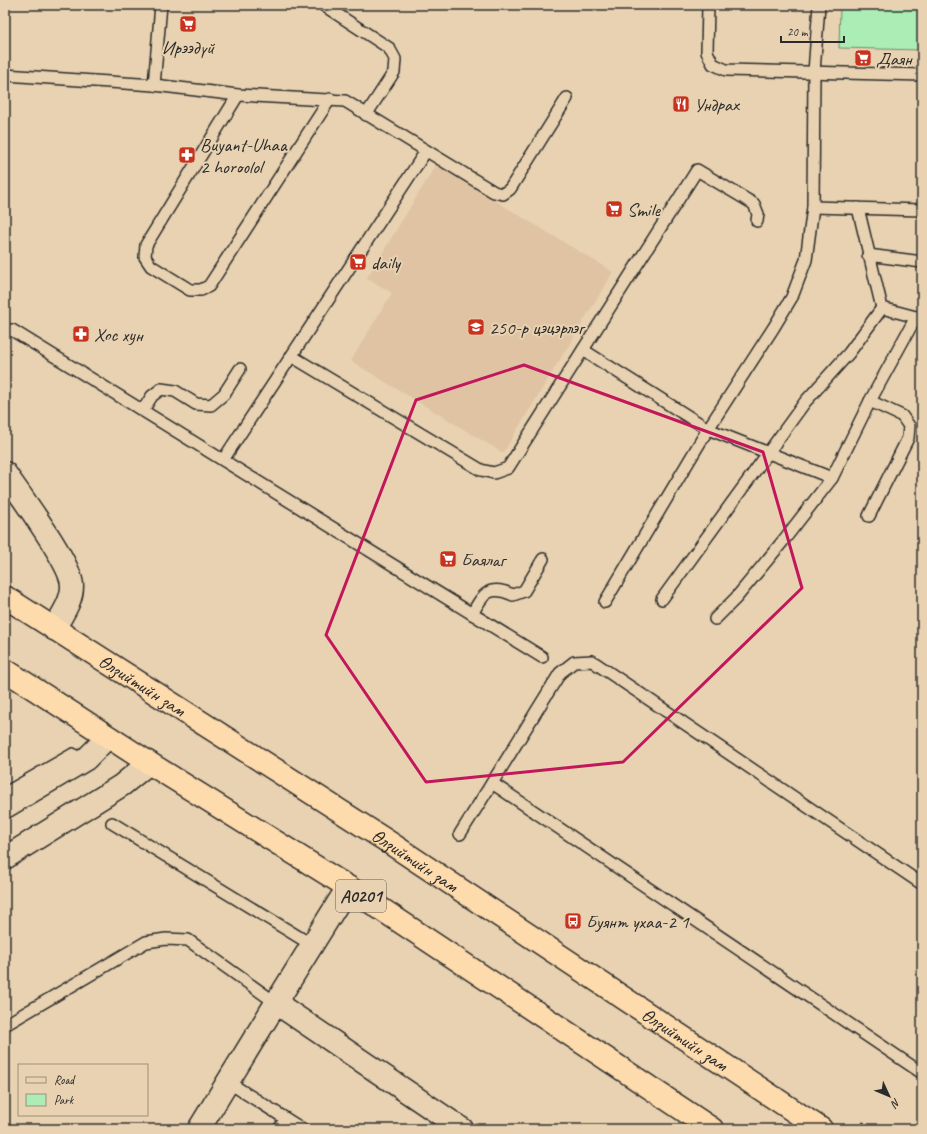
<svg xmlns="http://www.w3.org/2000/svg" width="927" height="1134" font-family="Caveat,sans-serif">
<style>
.built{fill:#dfc3a3}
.green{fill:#acecb5;stroke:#6c8c70}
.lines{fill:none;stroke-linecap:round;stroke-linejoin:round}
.service-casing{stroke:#2b2b2b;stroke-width:14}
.minor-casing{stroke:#2b2b2b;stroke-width:25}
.trunk-casing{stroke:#2b2b2b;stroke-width:25}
.path{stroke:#2b2b2b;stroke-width:2.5;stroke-dasharray:3 3;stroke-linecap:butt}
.service{stroke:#e8d2b1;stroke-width:11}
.minor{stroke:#e8d2b1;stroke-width:22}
.trunk{stroke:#fedbac;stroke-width:22}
.marked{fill:none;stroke:#c2185b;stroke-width:3;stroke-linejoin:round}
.labels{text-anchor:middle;stroke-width:4;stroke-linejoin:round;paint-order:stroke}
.shield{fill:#e8d2b1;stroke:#645d53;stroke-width:1}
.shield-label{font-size:18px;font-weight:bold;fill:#2b2b2b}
.poi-label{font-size:19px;fill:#2b2b2b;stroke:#e8d2b1;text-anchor:start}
.street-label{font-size:19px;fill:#2b2b2b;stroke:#e8d2b1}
</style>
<rect width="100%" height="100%" fill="#e8d2b1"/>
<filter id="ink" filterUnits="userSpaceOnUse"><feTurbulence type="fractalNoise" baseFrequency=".025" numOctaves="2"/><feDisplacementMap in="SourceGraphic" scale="8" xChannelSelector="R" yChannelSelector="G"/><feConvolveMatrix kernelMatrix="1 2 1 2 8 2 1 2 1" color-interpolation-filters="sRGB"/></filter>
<g filter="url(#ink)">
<path class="built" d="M436,165l177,107 -110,181 -152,-92 41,-68 -25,-15z"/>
<path class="green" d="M840,5h82v45l-83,-2z"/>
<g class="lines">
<g class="service-casing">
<g id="service">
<path d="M323,5l66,43 6,11 -1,13 -28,43"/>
<path d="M708,5l-1,47 6,12 13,6 196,5"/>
<path d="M5,75l149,10 84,10 107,6 149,91 9,2 7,-5 57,-91"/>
<path d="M154,85l7,-80"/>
<path d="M238,95l-92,150 -1,12 6,9 39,24h11l8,-4 121,-187"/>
<path d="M813,207l109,3"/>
<path d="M858,208l24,100 34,9"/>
<path d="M868,255l54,7"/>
<path d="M5,331l7,-1 530,327"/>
<path d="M583,350l125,79 124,49"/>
<path d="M293,357l188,113 13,3 14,-5 189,-298 57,34 4,10 -1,7"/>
<path d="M143,410l9,-14 9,-7 14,2 21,13 15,1 13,-11 16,-25"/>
<path d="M223,460l203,-309"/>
<path d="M869,516l39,-78 1,-12 -7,-10 -32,-15"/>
<path d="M662,599l143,-197 44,-49 33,-45"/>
<path d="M605,602l103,-173 66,-102 18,-30 14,-37 7,-53 1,-135 5,-67"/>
<path d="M472,614c11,-20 17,-30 41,-19l11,-4 19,-32"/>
<path d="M715,619l21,-21 47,-57 49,-63 38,-77 46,-84 6,1"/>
<path d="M492,783l68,-110 14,-11 18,-1 330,223"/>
<path d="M5,793l68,-39"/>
<path d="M112,823l200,122"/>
<path d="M460,834l32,-51 430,290"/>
<path d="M5,1025l141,-83 20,-3 22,1 88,63"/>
<path d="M228,1082l74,47"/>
<path d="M279,1129l7,-10"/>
</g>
</g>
<g class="minor-casing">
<g id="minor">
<path d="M5,473c15,22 67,91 67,113 0,16 -11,30 -18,43"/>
<path d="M5,807l81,-48 22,-22"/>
<path d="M5,858l117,-73 27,-22"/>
<path d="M348,887l-72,116 186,126"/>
<path d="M199,1129l77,-126"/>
</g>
</g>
<g class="trunk-casing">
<g id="trunk">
<path id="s1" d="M5,597l382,244 434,288"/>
<path d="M5,670l144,93 199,124 364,242"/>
</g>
</g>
<path class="path" d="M859,1129l5,-7"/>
<use href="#service" class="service"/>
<use href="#minor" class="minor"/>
<use href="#trunk" class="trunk"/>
</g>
</g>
<path class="marked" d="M524,365l239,87 39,136 -179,174 -197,20 -100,-147 90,-235z"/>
<defs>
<g id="supermarket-square" transform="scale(0.9)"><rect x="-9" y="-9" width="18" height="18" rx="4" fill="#c8321e" stroke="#e8d2b1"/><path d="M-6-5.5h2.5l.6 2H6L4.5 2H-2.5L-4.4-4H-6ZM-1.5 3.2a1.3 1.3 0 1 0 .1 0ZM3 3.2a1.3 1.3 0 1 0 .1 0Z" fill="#fff"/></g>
<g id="restaurant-square" transform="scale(0.9)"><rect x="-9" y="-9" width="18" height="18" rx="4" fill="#c8321e" stroke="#e8d2b1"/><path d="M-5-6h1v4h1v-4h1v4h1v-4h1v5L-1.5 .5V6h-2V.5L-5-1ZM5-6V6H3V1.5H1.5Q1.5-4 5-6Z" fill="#fff"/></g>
<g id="pharmacy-square" transform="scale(0.9)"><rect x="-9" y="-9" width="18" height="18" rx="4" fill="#c8321e" stroke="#e8d2b1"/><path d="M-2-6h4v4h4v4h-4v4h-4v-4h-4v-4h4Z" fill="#fff"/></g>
<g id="school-square" transform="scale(0.9)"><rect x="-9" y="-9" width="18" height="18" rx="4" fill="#c8321e" stroke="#e8d2b1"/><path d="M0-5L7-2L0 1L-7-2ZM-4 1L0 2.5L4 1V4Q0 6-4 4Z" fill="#fff"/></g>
<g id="bus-square" transform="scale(0.9)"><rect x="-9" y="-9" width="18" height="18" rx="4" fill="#c8321e" stroke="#e8d2b1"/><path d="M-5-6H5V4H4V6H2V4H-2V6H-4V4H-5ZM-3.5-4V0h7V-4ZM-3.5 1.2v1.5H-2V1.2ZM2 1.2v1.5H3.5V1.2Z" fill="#fff"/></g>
</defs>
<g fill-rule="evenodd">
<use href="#supermarket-square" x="188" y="24"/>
<use href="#supermarket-square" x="863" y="58"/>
<use href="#restaurant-square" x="681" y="104"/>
<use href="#pharmacy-square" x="187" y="155"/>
<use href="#supermarket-square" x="614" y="209"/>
<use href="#supermarket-square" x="358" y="262"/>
<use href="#school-square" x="476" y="327"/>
<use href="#pharmacy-square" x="81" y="334"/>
<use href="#supermarket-square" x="448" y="559"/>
<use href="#bus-square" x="573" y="921"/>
</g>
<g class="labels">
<rect class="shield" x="336" y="880" width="50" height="32" rx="3"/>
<g class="shield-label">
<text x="361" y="902">A0201</text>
</g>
<g class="poi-label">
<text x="188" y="54" text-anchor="middle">Ирээдүй</text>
<text x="876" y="65">Даян</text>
<text x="694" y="111">Ундрах</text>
<text x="200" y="151">Buyant-Uhaa<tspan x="200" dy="22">2 horoolol</tspan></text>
<text x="627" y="216">Smile</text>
<text x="371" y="269">daily</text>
<text x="489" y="334">250-р цэцэрлэг</text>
<text x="94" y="341">Хос хун</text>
<text x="461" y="566">Баялаг</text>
<text x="586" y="928">Буянт ухаа-2 1</text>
</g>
<g class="street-label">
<text dy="7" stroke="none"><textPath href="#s1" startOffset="163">Өлзийтийн зам</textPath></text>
<text dy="7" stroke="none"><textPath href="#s1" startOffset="487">Өлзийтийн зам</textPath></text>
<text dy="7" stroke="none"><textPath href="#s1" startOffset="811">Өлзийтийн зам</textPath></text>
</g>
</g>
<rect width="927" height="1134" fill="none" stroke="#e8d2b1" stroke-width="20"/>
<rect x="10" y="10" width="907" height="1114" fill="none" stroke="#2b2b2b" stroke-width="1.5" filter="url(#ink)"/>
<rect x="18" y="1064" width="130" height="52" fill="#e8d2b1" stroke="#9c8f7b"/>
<rect x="26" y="1077" width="20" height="6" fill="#e8d2b1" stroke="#9c8f7b"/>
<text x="54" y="1084" font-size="12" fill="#2b2b2b">Road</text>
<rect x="26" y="1094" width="20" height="12" fill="#acecb5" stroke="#9c8f7b"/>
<text x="54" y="1104" font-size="12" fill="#2b2b2b">Park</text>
<g transform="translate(889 1096) rotate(134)" stroke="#e8d2b1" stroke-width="3" paint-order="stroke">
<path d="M0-3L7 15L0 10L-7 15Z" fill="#2b2b2b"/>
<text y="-6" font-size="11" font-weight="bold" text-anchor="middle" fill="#2b2b2b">N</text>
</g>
<path d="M781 36v6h63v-6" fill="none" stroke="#2b2b2b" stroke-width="2"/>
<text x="787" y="36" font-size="12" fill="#2b2b2b" stroke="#e8d2b1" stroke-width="3" paint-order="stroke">20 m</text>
</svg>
